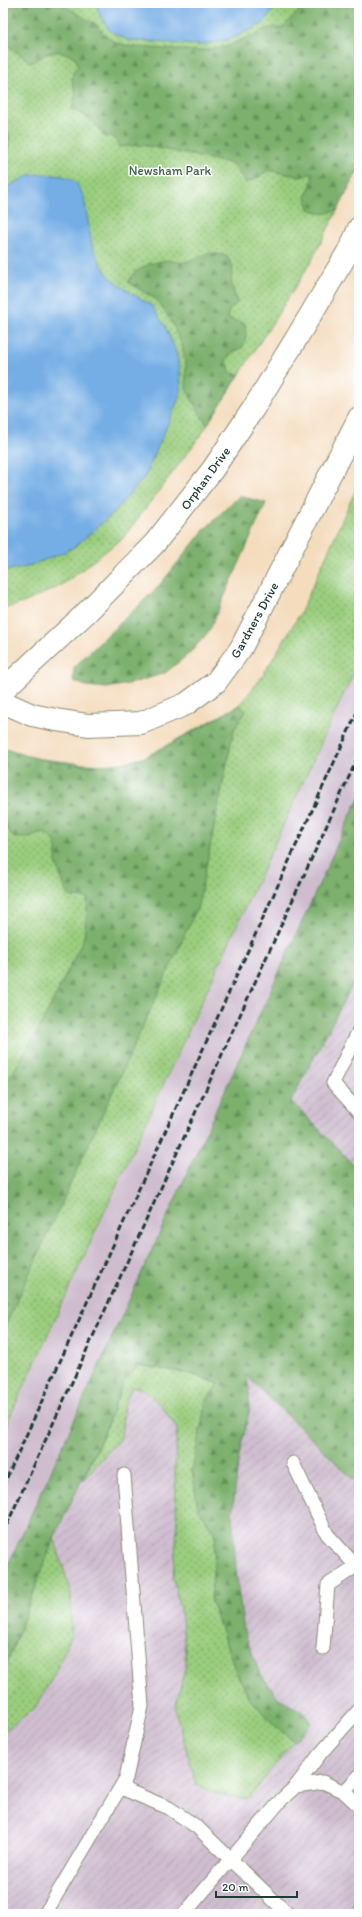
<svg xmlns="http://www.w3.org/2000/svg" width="362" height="1917" font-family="Itim,sans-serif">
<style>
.industrial{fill:url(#industrial-furrows)}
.railway{fill:#cfbdcf}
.grass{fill:url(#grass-dots);stroke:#5c8558}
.forest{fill:url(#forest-firs);stroke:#4d7650}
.water{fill:#75aee5;stroke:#4a768c}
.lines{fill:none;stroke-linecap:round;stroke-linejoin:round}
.lane-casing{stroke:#8a8c78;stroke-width:15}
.street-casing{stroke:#8a8c78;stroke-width:24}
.lane{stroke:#fff;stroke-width:13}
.street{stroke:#fff;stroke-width:22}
.rail{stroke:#1f3d34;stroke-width:3;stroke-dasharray:6 3;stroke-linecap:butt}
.labels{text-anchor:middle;stroke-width:3;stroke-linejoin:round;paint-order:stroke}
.park-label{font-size:13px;fill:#3e6146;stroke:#fff}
.street-label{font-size:13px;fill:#1f3d34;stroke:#fff}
</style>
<defs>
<pattern id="industrial-furrows" width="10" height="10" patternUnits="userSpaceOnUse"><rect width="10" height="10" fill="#cfbdcf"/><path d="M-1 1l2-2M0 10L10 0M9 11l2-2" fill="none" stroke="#b1a3b2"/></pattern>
<pattern id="grass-dots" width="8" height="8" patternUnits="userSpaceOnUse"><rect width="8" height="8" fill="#9acd7d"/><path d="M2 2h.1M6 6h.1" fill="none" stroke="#7da867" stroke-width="1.8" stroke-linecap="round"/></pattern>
<pattern id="forest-firs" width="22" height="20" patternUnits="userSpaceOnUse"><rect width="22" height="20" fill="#7bb06c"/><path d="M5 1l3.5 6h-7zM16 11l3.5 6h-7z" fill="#64905a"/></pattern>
</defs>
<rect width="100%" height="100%" fill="#fff"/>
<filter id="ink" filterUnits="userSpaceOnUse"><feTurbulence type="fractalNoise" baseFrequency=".025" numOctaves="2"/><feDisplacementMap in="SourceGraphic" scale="8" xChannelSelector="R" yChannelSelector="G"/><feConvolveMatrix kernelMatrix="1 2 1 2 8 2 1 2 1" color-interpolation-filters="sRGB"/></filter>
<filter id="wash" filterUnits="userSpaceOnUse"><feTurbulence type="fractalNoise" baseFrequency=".012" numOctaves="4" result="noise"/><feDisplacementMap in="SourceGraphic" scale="16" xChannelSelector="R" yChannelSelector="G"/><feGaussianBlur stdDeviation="0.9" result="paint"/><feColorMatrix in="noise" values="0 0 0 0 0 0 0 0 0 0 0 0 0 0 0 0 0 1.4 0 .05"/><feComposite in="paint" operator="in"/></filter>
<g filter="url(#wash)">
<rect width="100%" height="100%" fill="#f4dcbd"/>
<g class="industrial">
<path d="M359,972v198l-68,-69z"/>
<path d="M123,1353l123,22 113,110v429h-356v-288z"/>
</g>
<path class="railway" d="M359,661v136l-356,779v-142z"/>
<g class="grass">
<path d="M3,3h356v165l-48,94 -110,173 -78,103 -61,47 -39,18 -20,6z"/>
<path d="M359,482v179l-356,771v-684l23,9 59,7 25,1 33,-7 97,-53 23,-30 38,-63z"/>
<path d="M139,1365l52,9 28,10 -13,17 -8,108 18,26 -5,65 24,69 14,29 26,28 19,15 -46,58 -31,-5 -21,-10 -21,-75 11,-44 -4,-47 -9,-40 4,-49 -2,-59 2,-41 -13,-20 -20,-20 -12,-2 -8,18 -3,32 -38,43 21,-47 19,-51z"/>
<path d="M54,1538l17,55v44l-18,40 -18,31 -32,24v-58z"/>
</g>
<g class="forest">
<path d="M3,3h56l38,22 7,9 12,9 18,4 64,4 27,-4 44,-19h13l25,-25h52v165l-21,42 -15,4 -14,-5 -3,-13 6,-14v-9l-11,4 -33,-7 -9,7 -13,6 -13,-19 -90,-19 -24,2 -5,-10 -11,-1c-7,-15 -16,-20 -31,-27l4,-15 -4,-13 1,-10 5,-5 -3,-9c-21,-9 -25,-6 -44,6l-25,-19 -3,3z"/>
<path d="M3,129l6,5v17l-6,11z"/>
<path d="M210,253l17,3 6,11 -2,15 6,21 -8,7 -2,8 18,6 1,12 -3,11 -10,5 -7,7 5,14 9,1 -33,51 -21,-36v-24l-4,-20 -11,-24 -14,-21 -29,-18 7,-10 14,-8 18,-4 15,3z"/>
<path d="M239,496l27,7 -57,128 -18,21 -26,21 -32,10 -26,5 -21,-2 -13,-5 1,-14 84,-80 46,-57z"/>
<path d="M240,705l6,6 -12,18 -36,177 -195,425v-242l39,-66 42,-85 4,-39 -20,-3 -12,-33v-21l-13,-10 -13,6h-16l-11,-16v-74c47,17 104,25 151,6z"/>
<path d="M359,797v175l-68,129 68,69v315l-113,-110 3,13v24l-10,44 -7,59 5,66 7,50 15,41 20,27 24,13 8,11 -7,10 -10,8 -19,-15 -26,-28 -14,-29 -24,-69 5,-65 -18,-26 -6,-39 14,-69 13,-18 -28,-9 -52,-9 -16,17 -19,51 -50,105 -51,136v-98z"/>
</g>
<g class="water">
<path d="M96,3h182l-15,21 -35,16 -29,5 -71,-5 -18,-9 -10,-15z"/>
<path d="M41,174l22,2 9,3 5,5 7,14 8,48 9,18 8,12 16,13 26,16 14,21 10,23 5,20 1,24 -36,84 -33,37 -36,32 -16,8 -34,13 -23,4v-382l27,-14z"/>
</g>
</g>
<g filter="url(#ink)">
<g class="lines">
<g class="lane-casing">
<g id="lane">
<path d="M359,1030l-26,53 26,29"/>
<path d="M293,1463l34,71 29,32"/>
<path d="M323,1648l5,-63 28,-19 3,3"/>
<path d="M296,1786l24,-32 39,-44"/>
<path d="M121,1788l48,20 28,19 91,87"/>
<path d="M344,1792l15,-16"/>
<path d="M45,1914l81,-136 16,-72 -18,-231"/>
<path d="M184,1914l98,-115 14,-13 27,-4 21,10 15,14"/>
<path d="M358,1914l1,-1"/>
</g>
</g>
<g class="street-casing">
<g id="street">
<path d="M3,690l82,-76 70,-71 58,-74 40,-60 46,-75 52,-87 8,-19"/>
<path d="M3,702l29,13 24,5 32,5 53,-2 45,-19 30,-22 25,-34 118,-230"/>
</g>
</g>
<use href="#lane" class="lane"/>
<use href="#street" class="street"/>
<g class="rail">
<path d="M3,1486l356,-778"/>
<path d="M3,1533l356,-778"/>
</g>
</g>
</g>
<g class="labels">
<g class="park-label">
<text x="170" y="175">Newsham Park</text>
</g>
<g class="street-label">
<text transform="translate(205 478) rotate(-54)" y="5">Orphan Drive</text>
<text transform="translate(254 620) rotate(-61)" y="5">Gardners Drive</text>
</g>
</g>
<rect width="362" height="1917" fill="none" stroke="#fff" stroke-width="16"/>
<path d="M216 1891v6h81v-6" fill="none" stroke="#1f3d34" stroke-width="2"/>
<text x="222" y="1891" font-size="12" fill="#1f3d34" stroke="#ffffff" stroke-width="3" paint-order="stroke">20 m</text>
</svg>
